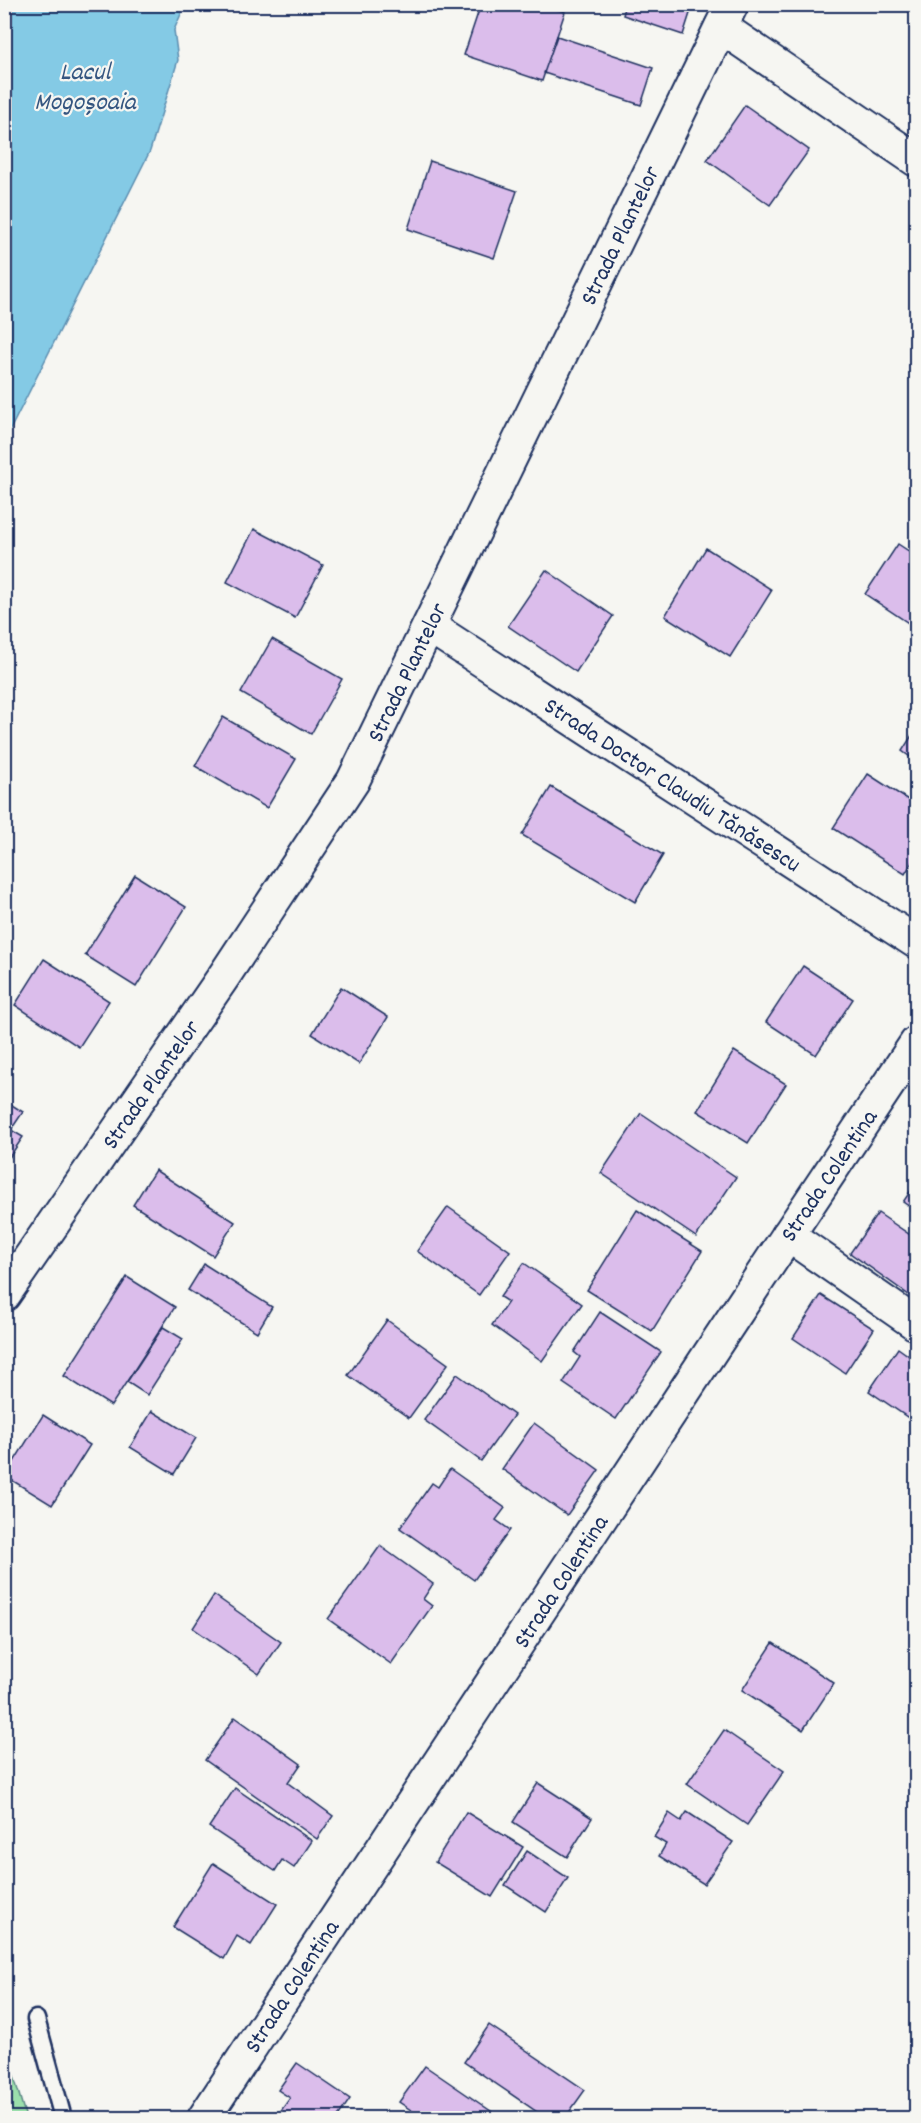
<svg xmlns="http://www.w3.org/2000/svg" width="921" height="2123" font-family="Dekko,sans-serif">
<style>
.green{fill:#9bdfac;stroke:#5b8785;stroke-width:1.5}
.water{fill:#84cae5;stroke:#5a8caf;stroke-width:1.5}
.building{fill:#dbbdeb;stroke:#1b2f5e;stroke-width:1.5}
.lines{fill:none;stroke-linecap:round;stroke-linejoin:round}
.lane-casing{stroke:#1b2f5e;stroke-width:21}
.street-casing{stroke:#1b2f5e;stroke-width:36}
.lane{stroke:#f6f6f2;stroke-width:16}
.street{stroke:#f6f6f2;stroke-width:32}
.labels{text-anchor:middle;stroke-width:4.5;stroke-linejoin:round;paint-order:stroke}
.street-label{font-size:24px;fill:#1b2f5e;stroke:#f6f6f2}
.water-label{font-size:26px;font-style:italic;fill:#355680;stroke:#f6f6f2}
</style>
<rect width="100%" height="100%" fill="#f6f6f2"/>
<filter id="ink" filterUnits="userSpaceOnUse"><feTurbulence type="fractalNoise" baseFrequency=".0167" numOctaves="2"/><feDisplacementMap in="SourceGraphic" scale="12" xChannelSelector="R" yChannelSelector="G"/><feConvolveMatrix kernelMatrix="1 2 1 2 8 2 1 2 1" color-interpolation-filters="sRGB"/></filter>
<g filter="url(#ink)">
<path class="green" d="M5,2046l21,72h-21z"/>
<path class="water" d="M5,4l180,1 -11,25 4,30 -28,91 -145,289z"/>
<g class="building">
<path d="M481,4h60l24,8 -23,69 -78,-26z"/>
<path d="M626,4h67l-10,31 -60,-20z"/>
<path d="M557,36l96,32 -12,37 -97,-32z"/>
<path d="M745,105l64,45 -39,55 -63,-45z"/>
<path d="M430,161l87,30 -23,67 -86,-29z"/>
<path d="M254,529l69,36 -28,53 -68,-36z"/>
<path d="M898,544l18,12v72l-51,-34z"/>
<path d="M706,548l66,42 -42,67 -65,-41z"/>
<path d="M546,570l67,46 -37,56 -68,-46z"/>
<path d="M272,639l70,40 -31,55 -70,-41z"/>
<path d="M223,717l73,42 -29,49 -72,-42z"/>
<path d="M916,729v32l-14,-10z"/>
<path d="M868,774l48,31v51l-11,18 -72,-46z"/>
<path d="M551,787l112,68 -28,47 -113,-67z"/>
<path d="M135,875l51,32 -50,80 -51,-32z"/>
<path d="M44,959l65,42 -30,46 -64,-42z"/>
<path d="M803,966l50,33 -37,56 -50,-33z"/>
<path d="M341,987l47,30 -29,47 -47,-30z"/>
<path d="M734,1051l52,33 -38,59 -51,-32z"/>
<path d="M4,1100l19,12 -19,28z"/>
<path d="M641,1113l95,64 -40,60 -95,-64z"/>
<path d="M11,1130l12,7 -19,28v-25z"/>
<path d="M155,1170l80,52 -22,34 -80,-51z"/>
<path d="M916,1183v28l-13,-9z"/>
<path d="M448,1207l62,44 -31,44 -62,-44z"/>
<path d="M637,1210l65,41 -50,80 -65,-41z"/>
<path d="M878,1213l38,26v61l-66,-47z"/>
<path d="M524,1263l58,41 -40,57 -50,-36 16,-23 -8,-5z"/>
<path d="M204,1264l68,43 -15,25 -69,-42z"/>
<path d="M127,1277l48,30 -64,99 -47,-30z"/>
<path d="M821,1295l53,34 -29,44 -52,-35z"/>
<path d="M600,1312l61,40 -45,67 -53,-36 17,-26 -6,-5z"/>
<path d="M387,1320l61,44 -39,54 -61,-43z"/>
<path d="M163,1327l20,12 -36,56 -20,-13z"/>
<path d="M898,1348l18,13v62l-47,-32z"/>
<path d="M457,1374l57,41 -33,46 -57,-41z"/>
<path d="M152,1411l44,27 -22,36 -44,-27z"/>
<path d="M43,1415l47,30 -38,60 -47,-29z"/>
<path d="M534,1423l65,47 -32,45 -65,-46z"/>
<path d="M450,1469l55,39 -9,12 14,10 -36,50 -74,-52 32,-45 6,4z"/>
<path d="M380,1546l53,38 -10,15 9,7 -41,58 -63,-45z"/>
<path d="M214,1595l67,47 -22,32 -66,-46z"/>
<path d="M773,1643l61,40 -31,47 -61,-40z"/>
<path d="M235,1717l66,47 -13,19 45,33 -16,23 -112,-79z"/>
<path d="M724,1730l60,41 -37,54 -60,-41z"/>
<path d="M538,1783l54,35 -25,39 -54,-35z"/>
<path d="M235,1788l77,53 -18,27 -12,-8 -7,11 -66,-44z"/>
<path d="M466,1812l57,35 -31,50 -57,-35z"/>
<path d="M687,1812l46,30 -29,42 -45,-28 7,-12 -12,-7 15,-24 12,8z"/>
<path d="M527,1851l41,27 -22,34 -41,-27z"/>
<path d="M213,1863l64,41 -26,41 -14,-9 -13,23 -51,-32z"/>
<path d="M489,2025l96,65 -20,28h-19l-82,-56z"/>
<path d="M297,2063l53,36 -13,19h-47l-10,-6 10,-14 -12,-8z"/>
<path d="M425,2066l76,52h-78l-24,-16z"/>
</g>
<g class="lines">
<g class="lane-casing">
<path id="lane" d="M36,2019l27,99"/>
</g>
<g class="street-casing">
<g id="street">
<path d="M721,27l195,133"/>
<path d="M429,626l487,316"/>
<path d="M788,1235l128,89"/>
<path d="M4,1295l220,-319 129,-195 379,-777"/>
<path d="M204,2118l533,-806 179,-269"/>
</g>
</g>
<use href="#lane" class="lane"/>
<use href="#street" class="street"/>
</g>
</g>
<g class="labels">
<g class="street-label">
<text transform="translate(619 235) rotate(-64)" y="8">Strada Plantelor</text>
<text transform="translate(406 672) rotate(-64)" y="8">Strada Plantelor</text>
<text transform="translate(673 784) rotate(33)" y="8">Strada Doctor Claudiu Tănăsescu</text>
<text transform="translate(150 1084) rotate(-55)" y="8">Strada Plantelor</text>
<text transform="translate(828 1175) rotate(-56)" y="8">Strada Colentina</text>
<text transform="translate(560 1581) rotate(-57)" y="8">Strada Colentina</text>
<text transform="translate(291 1986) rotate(-57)" y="8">Strada Colentina</text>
</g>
<g class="water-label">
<text x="85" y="79">Lacul<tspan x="85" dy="30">Mogoșoaia</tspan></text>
</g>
</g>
<rect width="921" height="2123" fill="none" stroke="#f6f6f2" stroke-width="24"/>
<rect x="12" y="12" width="897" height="2099" fill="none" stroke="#1b2f5e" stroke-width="2" filter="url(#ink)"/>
</svg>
